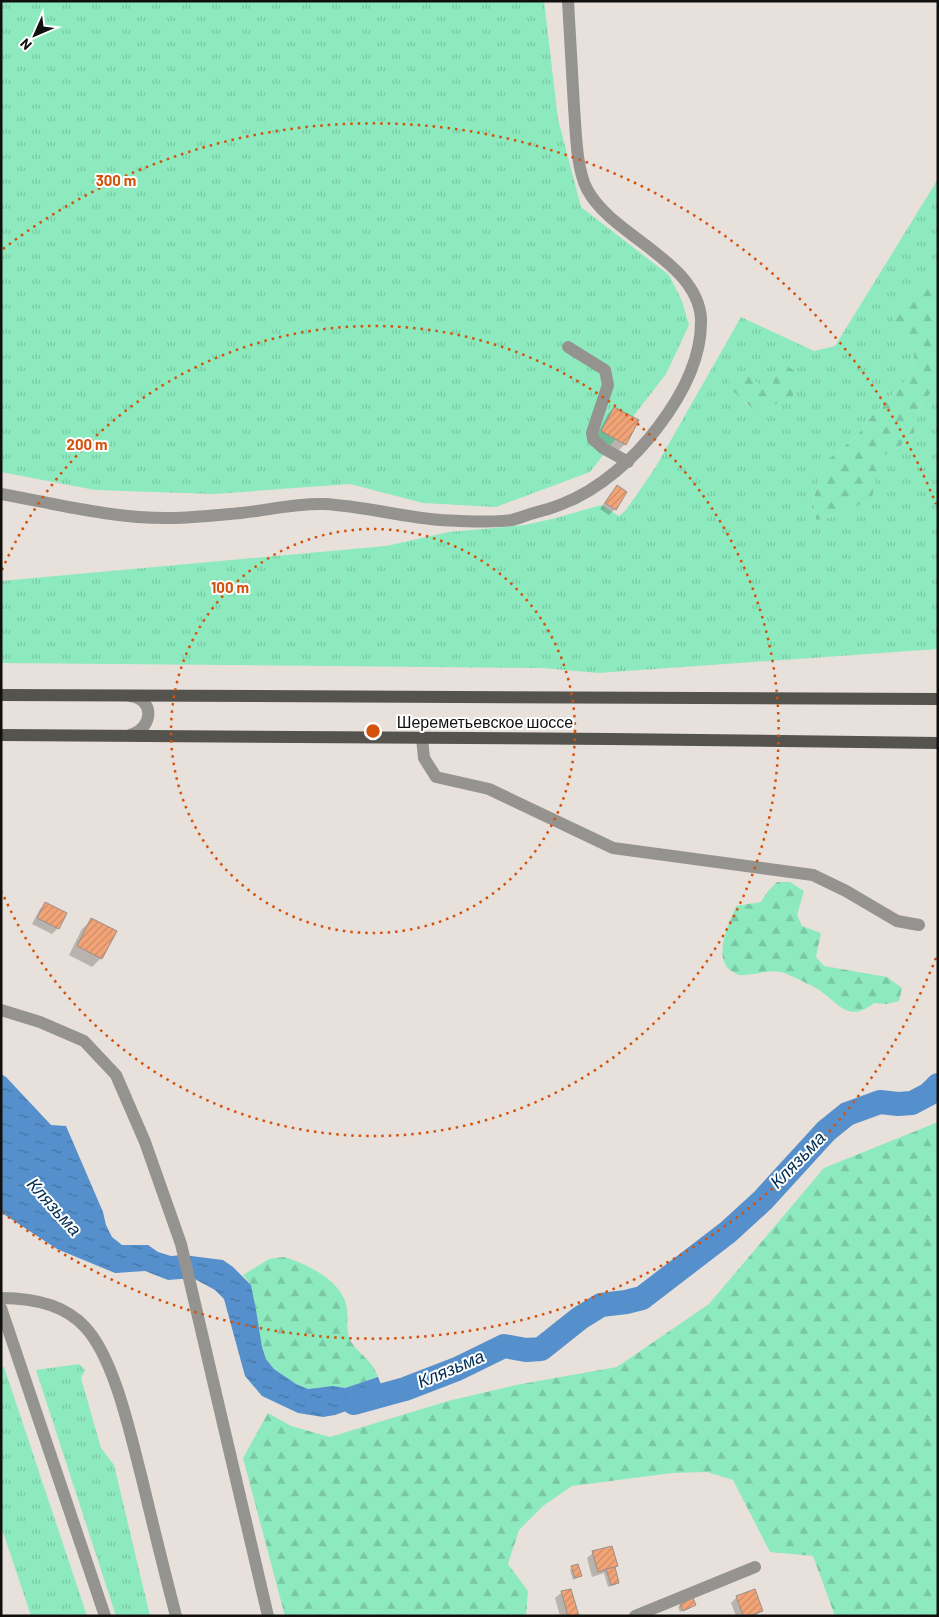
<svg xmlns="http://www.w3.org/2000/svg" width="939" height="1617" font-family="Barlow,sans-serif">
<style>
.grass{fill:url(#grass-tufts);fill-rule:evenodd}
.forest{fill:url(#forest-firs)}
.water{fill:url(#water-ripples)}
.shadow{fill:#0003}
.lines{fill:none;stroke-linecap:round;stroke-linejoin:round}
.river{stroke:#5590cc;stroke-width:24}
.building{fill:url(#building-hatch);stroke:#978f8b}
.minor{stroke:#94938f;stroke-width:12}
.major{stroke:#55534d;stroke-width:12}
.ring{fill:none;stroke:#d3520c;stroke-width:2.5;stroke-dasharray:2.5 5}
.labels{text-anchor:middle;stroke-width:4;stroke-linejoin:round;paint-order:stroke}
.street-label{font-size:16px;fill:#12100e;stroke:#fff}
.water-label{font-size:18px;font-style:italic;fill:#032f56;stroke:#fff}
.centre{fill:#d3520c;stroke:#fff;stroke-width:2.5}
.ring-label{font-size:15px;text-anchor:middle;font-weight:bold;fill:#d3520c;stroke:#fff;stroke-width:4;stroke-linejoin:round;paint-order:stroke}
</style>
<defs>
<pattern id="grass-tufts" width="24" height="20" patternUnits="userSpaceOnUse" patternTransform="scale(1.25)"><rect width="24" height="20" fill="#8deabf"/><path d="M3 7l-1-3M5 7V3M7 7l1-3M15 17l-1-3M17 17v-4M19 17l1-3" fill="none" stroke="#79c8a3"/></pattern>
<pattern id="forest-firs" width="22" height="20" patternUnits="userSpaceOnUse" patternTransform="scale(1.25)"><rect width="22" height="20" fill="#8deabf"/><path d="M5 1l3.5 6h-7zM16 11l3.5 6h-7z" fill="#79c8a3"/></pattern>
<pattern id="water-ripples" width="26" height="14" patternUnits="userSpaceOnUse" patternTransform="scale(1.25)"><rect width="26" height="14" fill="#5590cc"/><path d="M2 4q2-2 4 0t4 0M15 11q2-2 4 0t4 0" fill="none" stroke="#4574a4"/></pattern>
<pattern id="building-hatch" width="6" height="6" patternUnits="userSpaceOnUse" patternTransform="scale(1.25)"><rect width="6" height="6" fill="#f2a477"/><path d="M-1 1l2-2M0 6l6-6M5 7l2-2" fill="none" stroke="#ce8c66"/></pattern>
</defs>
<rect width="100%" height="100%" fill="#e8e0da"/>
<g class="grass">
<path d="M1,1h543l14,118 23,88 88,68 13,26 7,24 -23,49 -76,98 -94,35 -73,-4 -73,-19 -136,10 -119,-4 -94,-18z"/>
<path d="M938,179v93h-3l-30,28 -6,37 15,15 -1,21 -43,45 -13,18 -31,25 -13,39 3,20c24,-4 36,-10 55,-23l10,-40 18,-10 15,-14c3,-22 6,-32 24,-46v262l-340,24 -55,-5 -542,-5v-82l385,-35 63,-14 76,-7 31,-7 45,-13 18,11 7,-6 29,-42 86,-151 73,34 21,-5zM773,376l20,19 -19,10 -7,7 -19,-6 -13,-15h30l8,-5z"/>
<path d="M79,1364l6,6 -4,8 20,70 13,17 36,151h-34l-80,-246z"/>
<path d="M1,1367h3l83,249h-56l-30,-90z"/>
</g>
<g class="forest">
<path d="M935,272h3v115c-18,14 -21,24 -24,46l-15,14 -18,10 -9,40c-20,13 -32,19 -56,23l-3,-20 13,-39 31,-25 13,-18 43,-45 1,-21 -15,-15 -6,-19 12,-18z"/>
<path d="M777,364l9,1 9,6 -2,25 -19,9 -7,7c-20,0 -24,-17 -41,-25l5,-8 10,-3h10l14,15 8,-5v-10z"/>
<path d="M777,882h13l14,9 -7,24 5,11 19,7 -5,24 8,9 63,11 15,11 -3,13 -12,3 -13,-1c-29,23 -37,-5 -62,-17 -9,-4 -20,-11 -31,-14 -13,-3 -24,3 -37,3 -5,1 -7,-1 -11,-3 -22,-12 -4,-49 3,-66l25,-4 7,-11z"/>
<path d="M938,1122v494h-103l-22,-60 -43,-4 -37,-72 -26,-8 -35,1 -100,13 -29,20 -24,24 -11,34 20,27 -2,25h-241l-42,-158 25,-45 23,13 39,11 118,-36 68,-16 101,-18 92,-63 115,-136z"/>
<path d="M284,1257c24,7 60,25 63,52 1,10 -1,21 3,31 7,13 22,19 28,37l-33,11 -12,-2 -25,3 -12,-5 -22,-15 -8,-10 -4,-12 -11,-62 -8,-10 26,-16z"/>
</g>
<path class="water" d="M1,1074l5,3 45,48 15,1 37,86 3,13 6,12 10,8h26l10,7 13,4 12,-1 40,5 10,7 18,18 5,25 6,37 4,12 8,10 22,15 12,5 25,-3 12,2 33,-11 10,25 -16,4h-12l-25,9 -12,2 -25,-4 -36,-17 -17,-20 -21,-77 -9,-9 -22,-12 -25,2 -23,-9 -30,2 -58,-24 -55,-36z"/>
<g class="shadow">
<path d="M614,408l11,36 -6,6 -23,-13 12,-23z"/>
<path d="M617,487l-2,22 -6,6 -9,-6 11,-16z"/>
<path d="M46,904l12,24 -6,6 -20,-10 8,-15z"/>
<path d="M92,920l9,38 -9,9 -23,-12 13,-26z"/>
<path d="M593,1553l23,13 -2,2 4,14 -3,3 -7,2 -4,-14 -12,4 -5,-19z"/>
<path d="M572,1567l8,9 -7,4 -3,-10z"/>
<path d="M570,1590l7,26h-17l-5,-18 6,-5z"/>
<path d="M737,1597l24,13 -5,6h-20l-5,-13z"/>
<path d="M680,1605h14l-14,7 -2,-5z"/>
</g>
<g class="lines">
<path class="river" d="M354,1403l51,-14 52,-20 47,-23 22,4 15,-1 39,-31 21,-13 25,-3 16,-4 86,-66 35,-32 63,-69 21,-17 33,-12 18,2 14,-1 17,-9 9,-9"/>
</g>
<g class="building">
<path d="M614,407l25,13 -13,25 -25,-14z"/>
<path d="M617,485l10,7 -11,18 -11,-7z"/>
<path d="M45,902l22,11 -8,16 -22,-11z"/>
<path d="M91,918l26,13 -15,28 -25,-13z"/>
<path d="M612,1546l6,20 -20,6 -6,-21z"/>
<path d="M578,1564l4,12 -7,2 -4,-12z"/>
<path d="M615,1567l4,16 -8,2 -5,-16z"/>
<path d="M571,1589l8,27h-11l-7,-25z"/>
<path d="M755,1589l8,22 -14,5h-6l-7,-20z"/>
<path d="M693,1598l3,7 -13,6 -3,-7z"/>
</g>
<g class="lines">
<g class="minor">
<path d="M568,347l37,23 3,15 -16,48 1,6 10,9 25,14"/>
<path d="M1,494c56,10 113,25 170,24 23,0 47,-3 70,-5 28,-3 55,-10 83,-9 39,2 78,13 117,16 19,1 52,3 71,0 7,-2 15,-5 22,-7 10,-3 19,-5 28,-9 37,-14 73,-46 96,-77 23,-30 44,-68 43,-108 -3,-58 -90,-83 -114,-130 -11,-21 -11,-58 -13,-82 -2,-35 -4,-70 -6,-106"/>
<path d="M130,735c24,-7 25,-36 0,-39"/>
<path d="M422,738l2,20 12,19 53,12 124,59 200,27 33,16 51,30 22,4"/>
<path d="M1,1010l39,12 44,19 32,34 29,67 36,102 87,372"/>
<path d="M1,1298c29,0 63,6 84,29 30,32 46,110 57,152 11,46 22,91 34,137"/>
<path d="M1,1308l104,308"/>
<path d="M635,1616l120,-49"/>
</g>
<g class="major">
<path d="M1,695l937,4"/>
<path d="M1,735l610,4 327,4"/>
</g>
</g>
<g class="ring">
<circle cx="373" cy="731" r="202"/>
<path d="M2 570A405 405 0 1 1 2 892"/>
<path d="M936 958A607 607 0 0 1 3 1213M3 249A607 607 0 0 1 936 504"/>
</g>
<g class="labels">
<g class="street-label">
<text x="485" y="728">Шереметьевское шоссе</text>
</g>
<g class="water-label">
<text transform="translate(798 1160) rotate(-46)" y="6">Клязьма</text>
<text transform="translate(54 1207) rotate(48)" y="6">Клязьма</text>
<text transform="translate(451 1369) rotate(-23)" y="6">Клязьма</text>
</g>
</g>
<circle cx="373" cy="731" r="8" class="centre"/>
<g class="ring-label">
<text x="116" y="186">300 m</text>
<text x="87" y="450">200 m</text>
<text x="230" y="593">100 m</text>
</g>
<rect width="939" height="1617" fill="none" stroke="#12100e" stroke-width="5"/>
<g transform="translate(35 35) rotate(225)" stroke="#ffffff" stroke-width="4" paint-order="stroke">
<path d="M0-4L9 19L0 12L-9 19Z" fill="#12100e"/>
<text y="-8" font-size="14" font-weight="bold" text-anchor="middle" fill="#12100e">N</text>
</g>
</svg>
